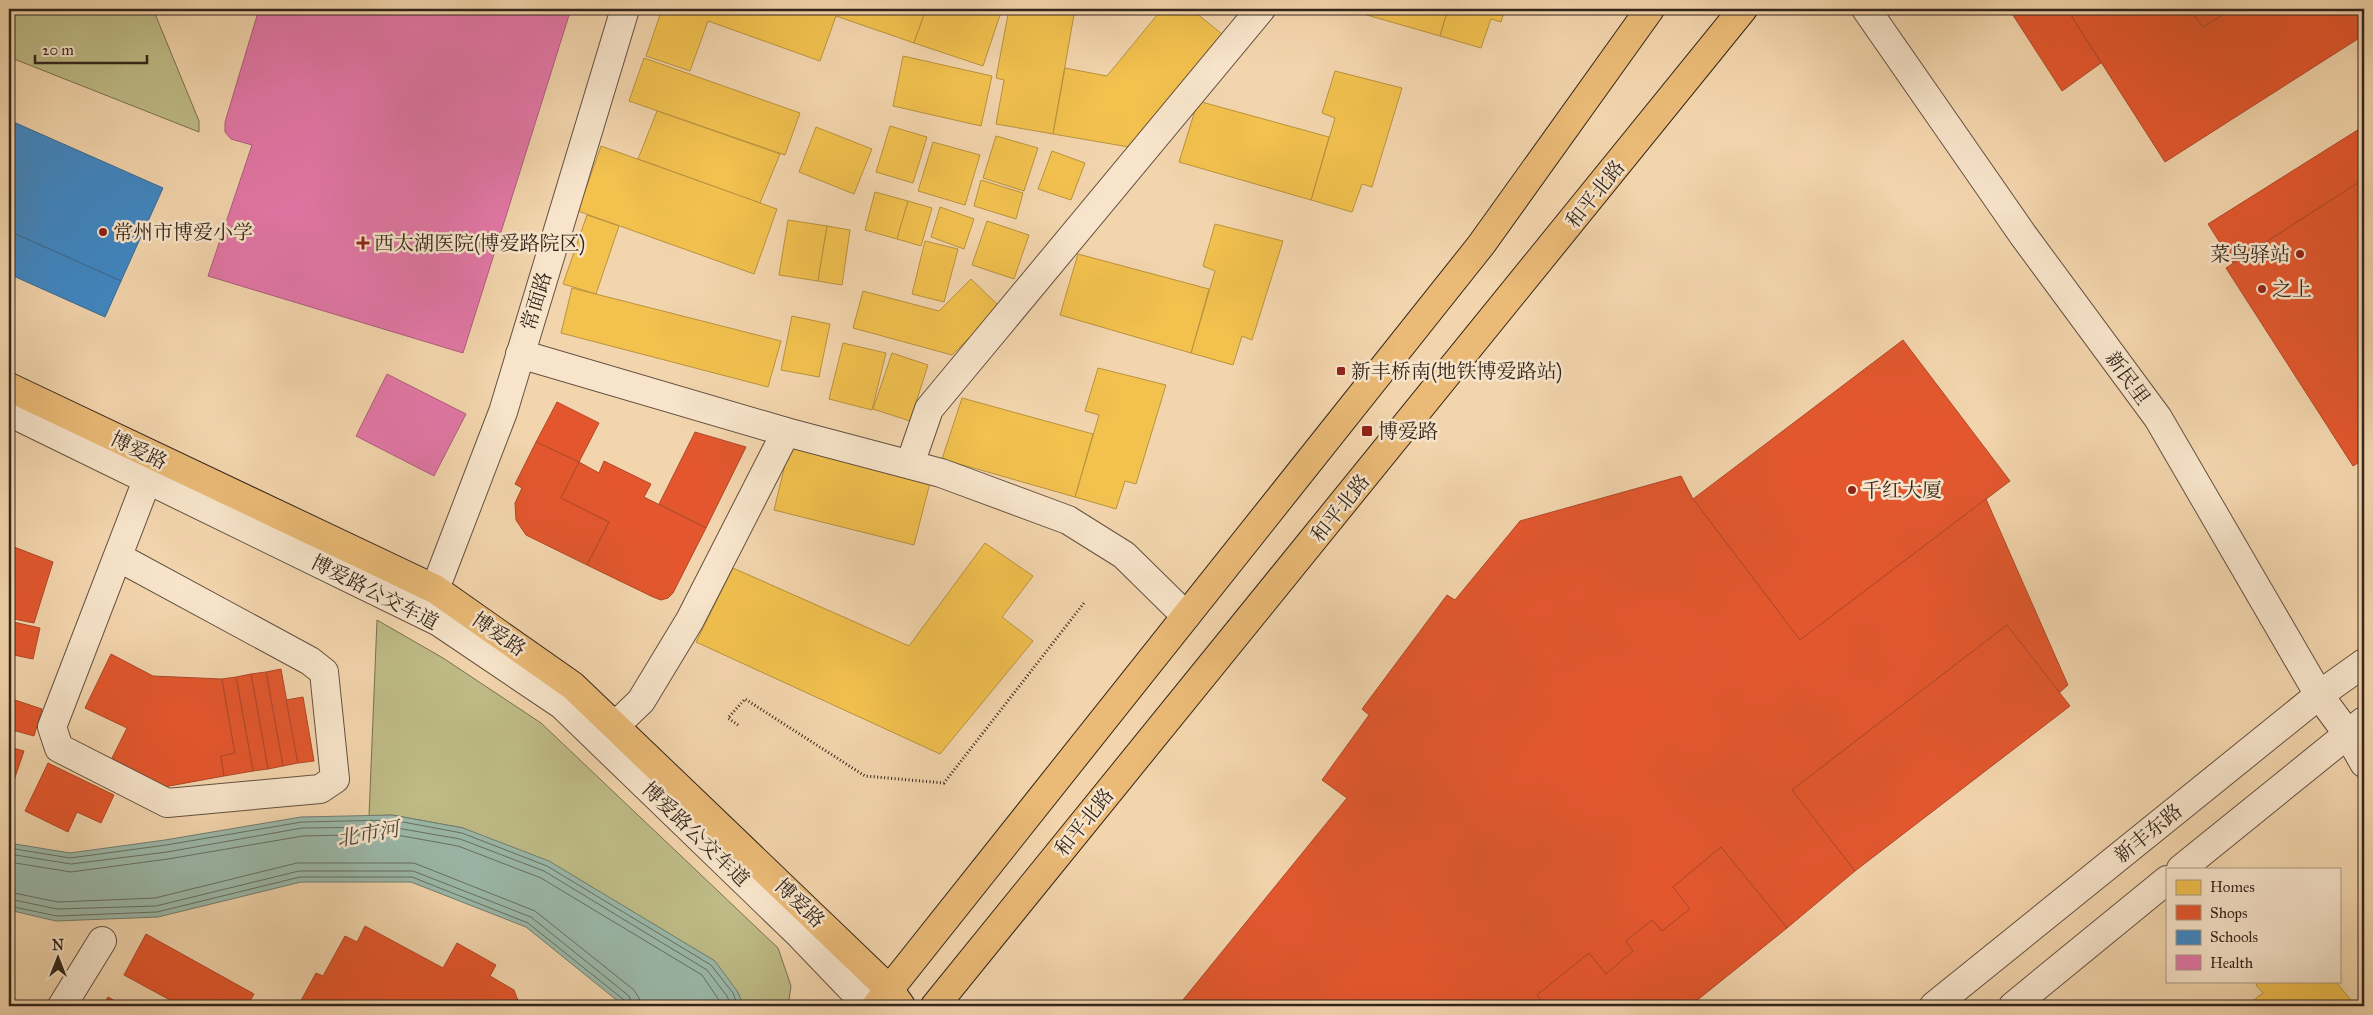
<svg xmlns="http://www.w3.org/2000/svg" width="2373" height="1015" font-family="'IM FELL Great Primer','Noto Serif SC',serif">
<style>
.green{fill:#bfbc87;stroke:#797052}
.water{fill:#9bb9aa;stroke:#717e71}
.homes{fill:#f2c14e;stroke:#b9923f}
.shops{fill:#e4572e;stroke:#af4829}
.schools{fill:#3f88c5;stroke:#3b6a92}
.health{fill:#e377a8;stroke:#ae5e7e}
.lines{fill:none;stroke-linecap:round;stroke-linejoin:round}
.shore{stroke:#676f63;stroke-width:1}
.minor-casing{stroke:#635140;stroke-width:30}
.major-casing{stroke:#33251c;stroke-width:30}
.path{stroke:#33251c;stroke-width:3;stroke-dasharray:1 2.5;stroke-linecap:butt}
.minor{stroke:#f7e4ca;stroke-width:28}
.major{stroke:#eaba76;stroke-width:28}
.poi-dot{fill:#8f2418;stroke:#f7e4ca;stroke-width:2}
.labels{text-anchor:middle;stroke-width:5;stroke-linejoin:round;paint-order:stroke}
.street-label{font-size:20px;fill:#33251c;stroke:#f7e4ca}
.poi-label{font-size:20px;fill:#33251c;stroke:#f7e4ca;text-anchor:start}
.water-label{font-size:21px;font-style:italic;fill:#4d4a40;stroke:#f7e4ca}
</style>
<rect width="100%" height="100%" fill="#f3d5ad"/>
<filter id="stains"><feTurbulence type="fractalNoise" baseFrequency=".004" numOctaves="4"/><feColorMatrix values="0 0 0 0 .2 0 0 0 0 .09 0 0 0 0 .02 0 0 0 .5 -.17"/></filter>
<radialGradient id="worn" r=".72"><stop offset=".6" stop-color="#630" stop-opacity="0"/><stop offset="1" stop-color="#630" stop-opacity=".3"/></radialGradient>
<g class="green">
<path d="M9,9h144l46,112v11l-190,-75z"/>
<path d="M377,620l66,38 98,65 237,225 13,38 -3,20h-44l-7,-15 -274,-163 -71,-13 -23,1z"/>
</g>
<path class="water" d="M392,815l71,13 86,33 166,100 22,30 7,15h-120l-98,-79 -115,-45h-110l-143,35 -102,4 -47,-11v-67l61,10 95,-13 136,-23z"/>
<g class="homes">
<path d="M662,9h264l-12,34 -78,-27 -16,45 -112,-40 -18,50 -44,-15z"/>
<path d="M926,9h76l-19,57 -69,-23z"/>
<path d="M1009,9h66l-22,125 -57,-10 8,-44 -8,-2z"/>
<path d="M1162,9h29l31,25 -93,113 -76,-13 12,-66 42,8z"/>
<path d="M1346,9h102l-8,27z"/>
<path d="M1448,9h57l-4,13 -10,-3 -10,29 -41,-12z"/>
<path d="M903,56l89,20 -11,50 -88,-20z"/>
<path d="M644,58l156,55 -15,42 -156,-54z"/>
<path d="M1335,71l67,17 -30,99 -10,-3 -10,28 -41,-12 24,-82 -13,-5z"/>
<path d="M1198,101l131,36 -18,63 -132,-38z"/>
<path d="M657,111l123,43 -20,49 -122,-44z"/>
<path d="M890,126l37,11 -14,46 -37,-11z"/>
<path d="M816,127l56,22 -18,45 -55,-22z"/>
<path d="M996,136l42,12 -14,43 -41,-13z"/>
<path d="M933,142l47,13 -15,50 -47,-14z"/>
<path d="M601,146l176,63 -23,65 -176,-63z"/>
<path d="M1052,151l33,12 -14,37 -33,-11z"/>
<path d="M981,180l42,13 -7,26 -42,-13z"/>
<path d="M875,192l33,9 -11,38 -32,-9z"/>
<path d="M908,201l24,7 -11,38 -24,-7z"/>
<path d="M940,207l34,12 -10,30 -33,-12z"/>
<path d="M587,215l32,11 -23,68 -33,-10z"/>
<path d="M788,220l39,6 -9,55 -39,-6z"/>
<path d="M987,221l42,14 -15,44 -42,-14z"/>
<path d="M1215,224l68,17 -31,99 -10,-4 -9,29 -42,-12 24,-82 -12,-5z"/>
<path d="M827,226l23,4 -8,55 -24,-4z"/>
<path d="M925,241l33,8 -14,53 -32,-8z"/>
<path d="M1078,254l131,35 -18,64 -131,-38z"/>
<path d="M971,279l29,28 -48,48 -99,-27 10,-37 76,20z"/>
<path d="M572,288l209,53 -13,46 -207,-54z"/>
<path d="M792,316l38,8 -11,53 -38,-7z"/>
<path d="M843,343l43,10 -14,57 -43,-11z"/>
<path d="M892,353l36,12 -18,56 -37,-12z"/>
<path d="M1098,368l68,17 -30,99 -11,-3 -9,28 -41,-12 24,-82 -14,-4z"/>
<path d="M962,398l131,36 -18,63 -133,-38z"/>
<path d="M790,444l141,35 -17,66 -140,-35z"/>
<path d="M985,543l48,33 -31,41 31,24 -93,113 -244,-112 37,-74 176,78z"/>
<path d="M2260,981h75l21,25h-110l17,-13 -7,-8z"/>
</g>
<g class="shops">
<path d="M2009,9h58l34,54 -39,28z"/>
<path d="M2067,9h123l13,18 29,-18h132v26l-199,127z"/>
<path d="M2190,9h42l-29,18z"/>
<path d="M2364,126v53l-131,84 -25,-39z"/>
<path d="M2364,179v280l-11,7 -127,-198z"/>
<path d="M1903,340l107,141 -210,159 -107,-141z"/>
<path d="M557,402l42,21 -20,39 -43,-20z"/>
<path d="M695,432l51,15 -40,81 -47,-24z"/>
<path d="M536,442l43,20 -18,36 48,24 -22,43 -61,-30 -10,-15 -1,-17 7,-15 -7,-4z"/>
<path d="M604,461l47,23 -7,13 62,31 -33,65 -5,5 -7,2 -8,-3 -66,-32 22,-43 -48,-24 18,-36 20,11z"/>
<path d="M1681,476l12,23 107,141 186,-141 82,186 -9,8 -52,-68 -215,165 63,81 -68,57 -66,-81 -48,40 17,22 -28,22 -10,-11 -26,21 7,10 -27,23 -17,-21 -52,42 10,11h-369l169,-208 -25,-18 47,-65 -7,-6 85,-114 8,5 65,-79z"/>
<path d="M9,545l44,17 -19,61 -25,-5z"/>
<path d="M9,621l31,7 -7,31 -24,-5z"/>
<path d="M2007,625l63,81 -215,165 -63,-81z"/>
<path d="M111,654l42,22 69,3 13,74 -14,3 3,20 -60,11 -53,-27 16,-32 -42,-20z"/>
<path d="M281,669l17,94 -15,3 -17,-94z"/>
<path d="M266,672l17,94 -15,3 -17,-95z"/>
<path d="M251,674l17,95 -15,2 -17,-94z"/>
<path d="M236,677l17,94 -29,5 -3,-20 14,-3 -13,-74z"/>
<path d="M303,697l11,64 -16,2 -12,-63z"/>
<path d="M9,698l33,11 -8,27 -25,-7z"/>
<path d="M9,747l15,4 -14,41h-1z"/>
<path d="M48,763l66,32 -13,28 -24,-11 -9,20 -43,-21z"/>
<path d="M1721,847l66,81 -97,78h-143l-10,-11 52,-42 17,21 27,-23 -7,-10 26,-21 10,11 28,-22 -17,-22z"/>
<path d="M365,926l78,42 14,-25 39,22 -6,11 24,14 6,16h-222l18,-33 7,3 22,-40 12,6z"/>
<path d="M146,934l108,60 -7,12h-66l-57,-31z"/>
<path d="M108,997l16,9h-22z"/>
</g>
<g class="schools">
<path d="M9,120l154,68 -42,93 -112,-50z"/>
<path d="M9,231l112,50 -16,36 -96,-43z"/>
</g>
<g class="health">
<path d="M259,9h312l-108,344 -255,-77 44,-131 -21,-6 -6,-7v-10z"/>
<path d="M387,374l79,40 -32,62 -78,-40z"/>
</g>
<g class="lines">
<g class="shore">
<path d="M9,848l61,10 96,-13 136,-23 90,-2 70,13 85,33 164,99 22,28 5,13"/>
<path d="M9,854l62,10 96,-12 135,-24 89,-1 69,12 84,32 163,99 20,26 4,10"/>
<path d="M9,862l62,10 97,-13 135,-23 88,-2 67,12 83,32 161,97 21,31"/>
<path d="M9,892l49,10 97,-4 142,-35h117l121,48 99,79 5,8 1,8"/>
<path d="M9,899l48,10 99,-3 143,-35h114l118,46 98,79 4,10"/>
<path d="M9,906l48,10 100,-4 143,-35h112l116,46 96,77 2,6"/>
</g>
<g class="minor-casing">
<g id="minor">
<path d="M1866,9l157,226 135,183 161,277 28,38 17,30"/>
<path d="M520,354l266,78 155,41 127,47 56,35 62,61"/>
<path d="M9,412l430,210 123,83 238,230 68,71"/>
<path d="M910,464l19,-55 332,-400"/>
<path d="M118,557l192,104 14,11 11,107 -15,10 -153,14 -108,-55 -7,-21 102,-265"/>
<path d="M435,589l68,-177 122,-403"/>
<path d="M615,726l26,-25 49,-81 96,-188"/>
<path d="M2181,869l183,-148"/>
<path d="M62,1006l40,-65"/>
<path d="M1934,1006l385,-311 45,-32"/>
<path d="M2013,1006l154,-126"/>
</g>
</g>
<g class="major-casing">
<g id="major">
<path d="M9,387l426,202 138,97 316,303 12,17"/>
<path d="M876,1006l605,-761 169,-236"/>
<path d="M935,1006l808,-997"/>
</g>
</g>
<path class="path" d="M738,725l-10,-7 17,-19 120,77 79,7 140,-180"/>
<use href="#minor" class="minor"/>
<use href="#major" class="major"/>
</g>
<g class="poi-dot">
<circle cx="103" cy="232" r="5"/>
<path d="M360.5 235.5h5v5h5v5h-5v5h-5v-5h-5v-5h5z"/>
<circle cx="2300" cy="254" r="5"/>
<circle cx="2262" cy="289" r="5"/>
<rect x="1336" y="366" width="10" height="10" rx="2.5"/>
<rect x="1361" y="425" width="12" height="12" rx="2.5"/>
<circle cx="1852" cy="490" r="5"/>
</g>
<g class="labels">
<g class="street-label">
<text transform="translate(1595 194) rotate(-51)" y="7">和平北路</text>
<text transform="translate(536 301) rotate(-73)" y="7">常面路</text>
<text transform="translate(2128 378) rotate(54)" y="7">新民里</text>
<text transform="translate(139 450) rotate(26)" y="7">博爱路</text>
<text transform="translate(1340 508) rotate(-51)" y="7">和平北路</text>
<text transform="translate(375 592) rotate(27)" y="7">博爱路公交车道</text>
<text transform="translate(499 634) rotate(35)" y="7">博爱路</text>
<text transform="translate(1084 822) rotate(-51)" y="7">和平北路</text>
<text transform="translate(2148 833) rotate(-39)" y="7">新丰东路</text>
<text transform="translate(696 834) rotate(44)" y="7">博爱路公交车道</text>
<text transform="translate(800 903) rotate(44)" y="7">博爱路</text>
</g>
<g class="poi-label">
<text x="113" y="239">常州市博爱小学</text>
<text x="374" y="250">西太湖医院(博爱路院区)</text>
<text x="2290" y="261" text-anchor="end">菜鸟驿站</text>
<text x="2272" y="296">之上</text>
<text x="1351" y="378">新丰桥南(地铁博爱路站)</text>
<text x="1378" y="438">博爱路</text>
<text x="1862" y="497">千红大厦</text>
</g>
<g class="water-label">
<text transform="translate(368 834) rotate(-10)" y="7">北市河</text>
</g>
</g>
<rect width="2373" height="1015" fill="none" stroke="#f3d5ad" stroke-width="30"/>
<rect x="10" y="10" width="2353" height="995" fill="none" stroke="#33251c" stroke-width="2.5"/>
<rect x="15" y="15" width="2343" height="985" fill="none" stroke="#33251c"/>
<rect x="2166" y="868" width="175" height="115" fill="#f7e4ca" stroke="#a99884"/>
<rect x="2176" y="880" width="25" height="15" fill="#f2c14e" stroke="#a99884"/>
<text x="2210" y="892" font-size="15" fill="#33251c">Homes</text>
<rect x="2176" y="905" width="25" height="15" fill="#e4572e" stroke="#a99884"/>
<text x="2210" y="918" font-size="15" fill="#33251c">Shops</text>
<rect x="2176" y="930" width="25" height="15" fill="#3f88c5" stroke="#a99884"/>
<text x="2210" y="942" font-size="15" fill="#33251c">Schools</text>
<rect x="2176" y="955" width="25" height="15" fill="#e377a8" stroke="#a99884"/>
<text x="2210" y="968" font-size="15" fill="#33251c">Health</text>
<g transform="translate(58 958)" stroke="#f7e4ca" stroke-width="4" paint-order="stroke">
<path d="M0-4L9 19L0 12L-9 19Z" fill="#33251c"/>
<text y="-8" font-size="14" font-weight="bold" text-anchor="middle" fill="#33251c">N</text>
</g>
<path d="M35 55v8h112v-8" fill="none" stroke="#33251c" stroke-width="2.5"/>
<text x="42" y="55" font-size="15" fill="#33251c" stroke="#f7e4ca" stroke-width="4" paint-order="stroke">20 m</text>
<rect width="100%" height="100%" filter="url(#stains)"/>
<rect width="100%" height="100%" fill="url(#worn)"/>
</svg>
